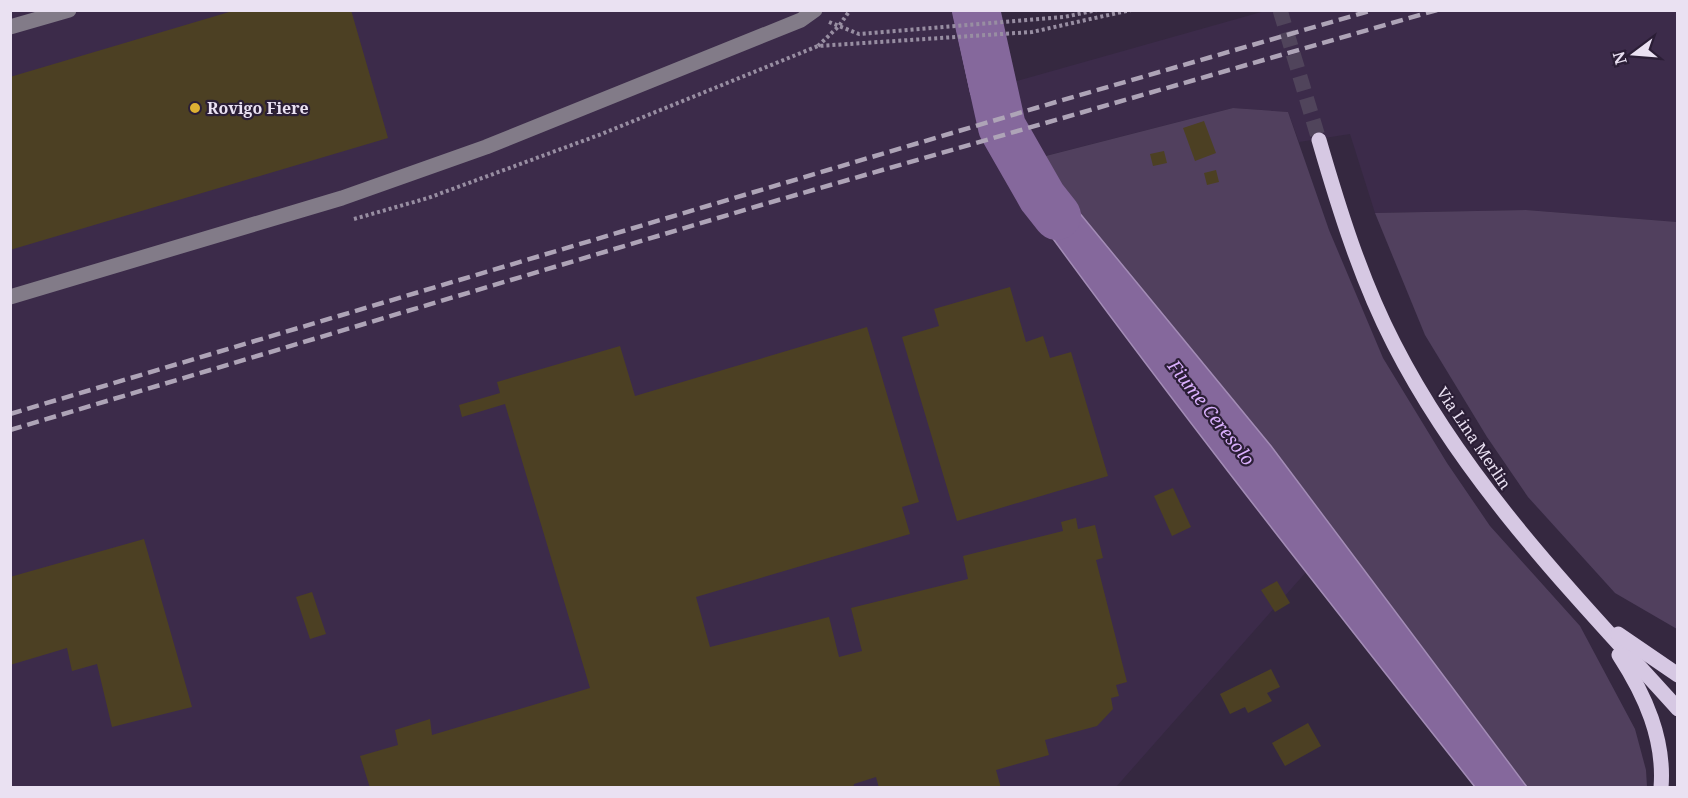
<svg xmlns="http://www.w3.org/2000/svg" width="1688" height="798" font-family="'Noto Serif',serif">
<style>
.built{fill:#3c2b4a}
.green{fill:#51405e}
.water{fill:#85689c;stroke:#a38cb6;stroke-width:1.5}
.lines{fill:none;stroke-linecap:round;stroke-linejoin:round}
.river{stroke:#85689c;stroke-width:48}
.building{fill:#4c4023}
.major-tunnel{stroke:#50445b;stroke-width:15;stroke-dasharray:15 8;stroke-linecap:butt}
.path{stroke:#988ea2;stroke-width:4;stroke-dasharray:3 3;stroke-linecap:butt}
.minor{stroke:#827b88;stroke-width:15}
.major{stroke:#d6c8e3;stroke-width:15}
.rail{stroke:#aea4b7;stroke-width:4.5;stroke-dasharray:12 6;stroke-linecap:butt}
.poi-dot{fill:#deb133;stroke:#2b1e36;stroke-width:2}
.labels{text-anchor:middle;stroke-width:4.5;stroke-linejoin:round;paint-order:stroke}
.poi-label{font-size:16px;font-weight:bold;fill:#eae1f2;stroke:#2b1e36;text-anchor:start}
.street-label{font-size:16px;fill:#eae1f2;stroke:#2b1e36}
.water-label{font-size:18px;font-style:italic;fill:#dab0fd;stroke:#2b1e36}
</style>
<rect width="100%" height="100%" fill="#352840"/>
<path class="built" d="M10,11h943l18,83 294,-83h412v211l-151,-12 -151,3 -25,-79 -51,8 -11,-30 -55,-4 -231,59 165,224 140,180 -191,216h-1105z"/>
<g class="green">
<path d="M1233,108l55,4 41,118 54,128 64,105 43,63 90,100 55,103 11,41 1,17h-120l-256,-341 -208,-252 -25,-36z"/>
<path d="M1526,210l151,12v407l-62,-36 -87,-96 -41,-60 -62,-102 -50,-122z"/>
</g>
<g class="water">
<path d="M936,11h56l19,71 -40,12 -18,-83z"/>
<path d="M1038,158l26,36 207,252 256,341h-52c-161,-204 -322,-408 -474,-620z"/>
</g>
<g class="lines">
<path class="river" d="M976,10l26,117 40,70 15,19"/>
</g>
<g class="building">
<path d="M236,10h115l37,128 -378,112v-173z"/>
<path d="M1204,121l12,32 -21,8 -12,-33z"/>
<path d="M1164,151l3,12 -14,3 -3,-12z"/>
<path d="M1216,170l3,12 -12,3 -3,-12z"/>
<path d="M1010,287l16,55 17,-6 7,22 21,-6 37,124 -151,45 -55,-184 37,-11 -5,-17z"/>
<path d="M867,327l52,175 -17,5 8,27 -214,63 14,50 119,-30 10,40 23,-6 -11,-43 117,-29 -5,-23 100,-25 -2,-9 15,-4 2,11 17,-4 8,33 -7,2 31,122 -11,3 3,11 -8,2 2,11 -16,17 -52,14 4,15 -53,15 5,18h-122l-3,-11 -22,7 -1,4h-483l-10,-32 38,-11 -3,-15 35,-11 2,16 158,-47 -85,-284 -43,13 -3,-12 41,-12 -3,-11 123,-36 15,50z"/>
<path d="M1173,488l18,39 -19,9 -18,-40z"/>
<path d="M144,539l48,168 -80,20 -15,-63 -25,7 -5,-23 -57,17v-88z"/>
<path d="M1277,581l13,22 -15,9 -14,-22z"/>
<path d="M312,592l14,42 -16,5 -14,-42z"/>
<path d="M1271,669l9,18 -13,6 5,8 -24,12 -3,-6 -15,7 -10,-20z"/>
<path d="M1308,723l13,23 -36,20 -13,-23z"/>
</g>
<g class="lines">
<path class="major-tunnel" d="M1280,10l39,130"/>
<g class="path">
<path d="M829,22l30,12 205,-17 33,-7"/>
<path d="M818,46l21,-20 11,-16"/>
<path d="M354,219l74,-21 171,-63 219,-89 214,-14 99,-22"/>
</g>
<g class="minor">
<path d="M10,27l59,-17"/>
<path d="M10,297l332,-99 144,-51 315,-127 14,-10"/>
</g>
<g class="major">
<path d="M1319,140c20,69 42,140 75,204 71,139 180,250 284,365"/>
<path d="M1618,634l60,41"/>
<path d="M1619,655c26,40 46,84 42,133"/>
</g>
<g class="rail">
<path d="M10,414l1046,-312 317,-92"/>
<path d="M10,430l758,-227 669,-193"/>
</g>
</g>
<circle class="poi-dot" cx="195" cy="108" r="6"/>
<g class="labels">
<g class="poi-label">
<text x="207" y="114">Rovigo Fiere</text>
</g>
<g class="street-label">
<text transform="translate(1474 438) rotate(56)" y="6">Via Lina Merlin</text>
</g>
<g class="water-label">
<text transform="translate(1211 413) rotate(52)" y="6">Fiume Ceresolo</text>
</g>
</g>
<rect width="1688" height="798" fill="none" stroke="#eae1f2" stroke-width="24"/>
<g transform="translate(1634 54) rotate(254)" stroke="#2b1e36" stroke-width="4.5" paint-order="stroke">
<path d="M0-4.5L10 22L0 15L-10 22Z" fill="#eae1f2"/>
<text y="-9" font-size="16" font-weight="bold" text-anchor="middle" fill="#eae1f2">N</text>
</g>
</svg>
